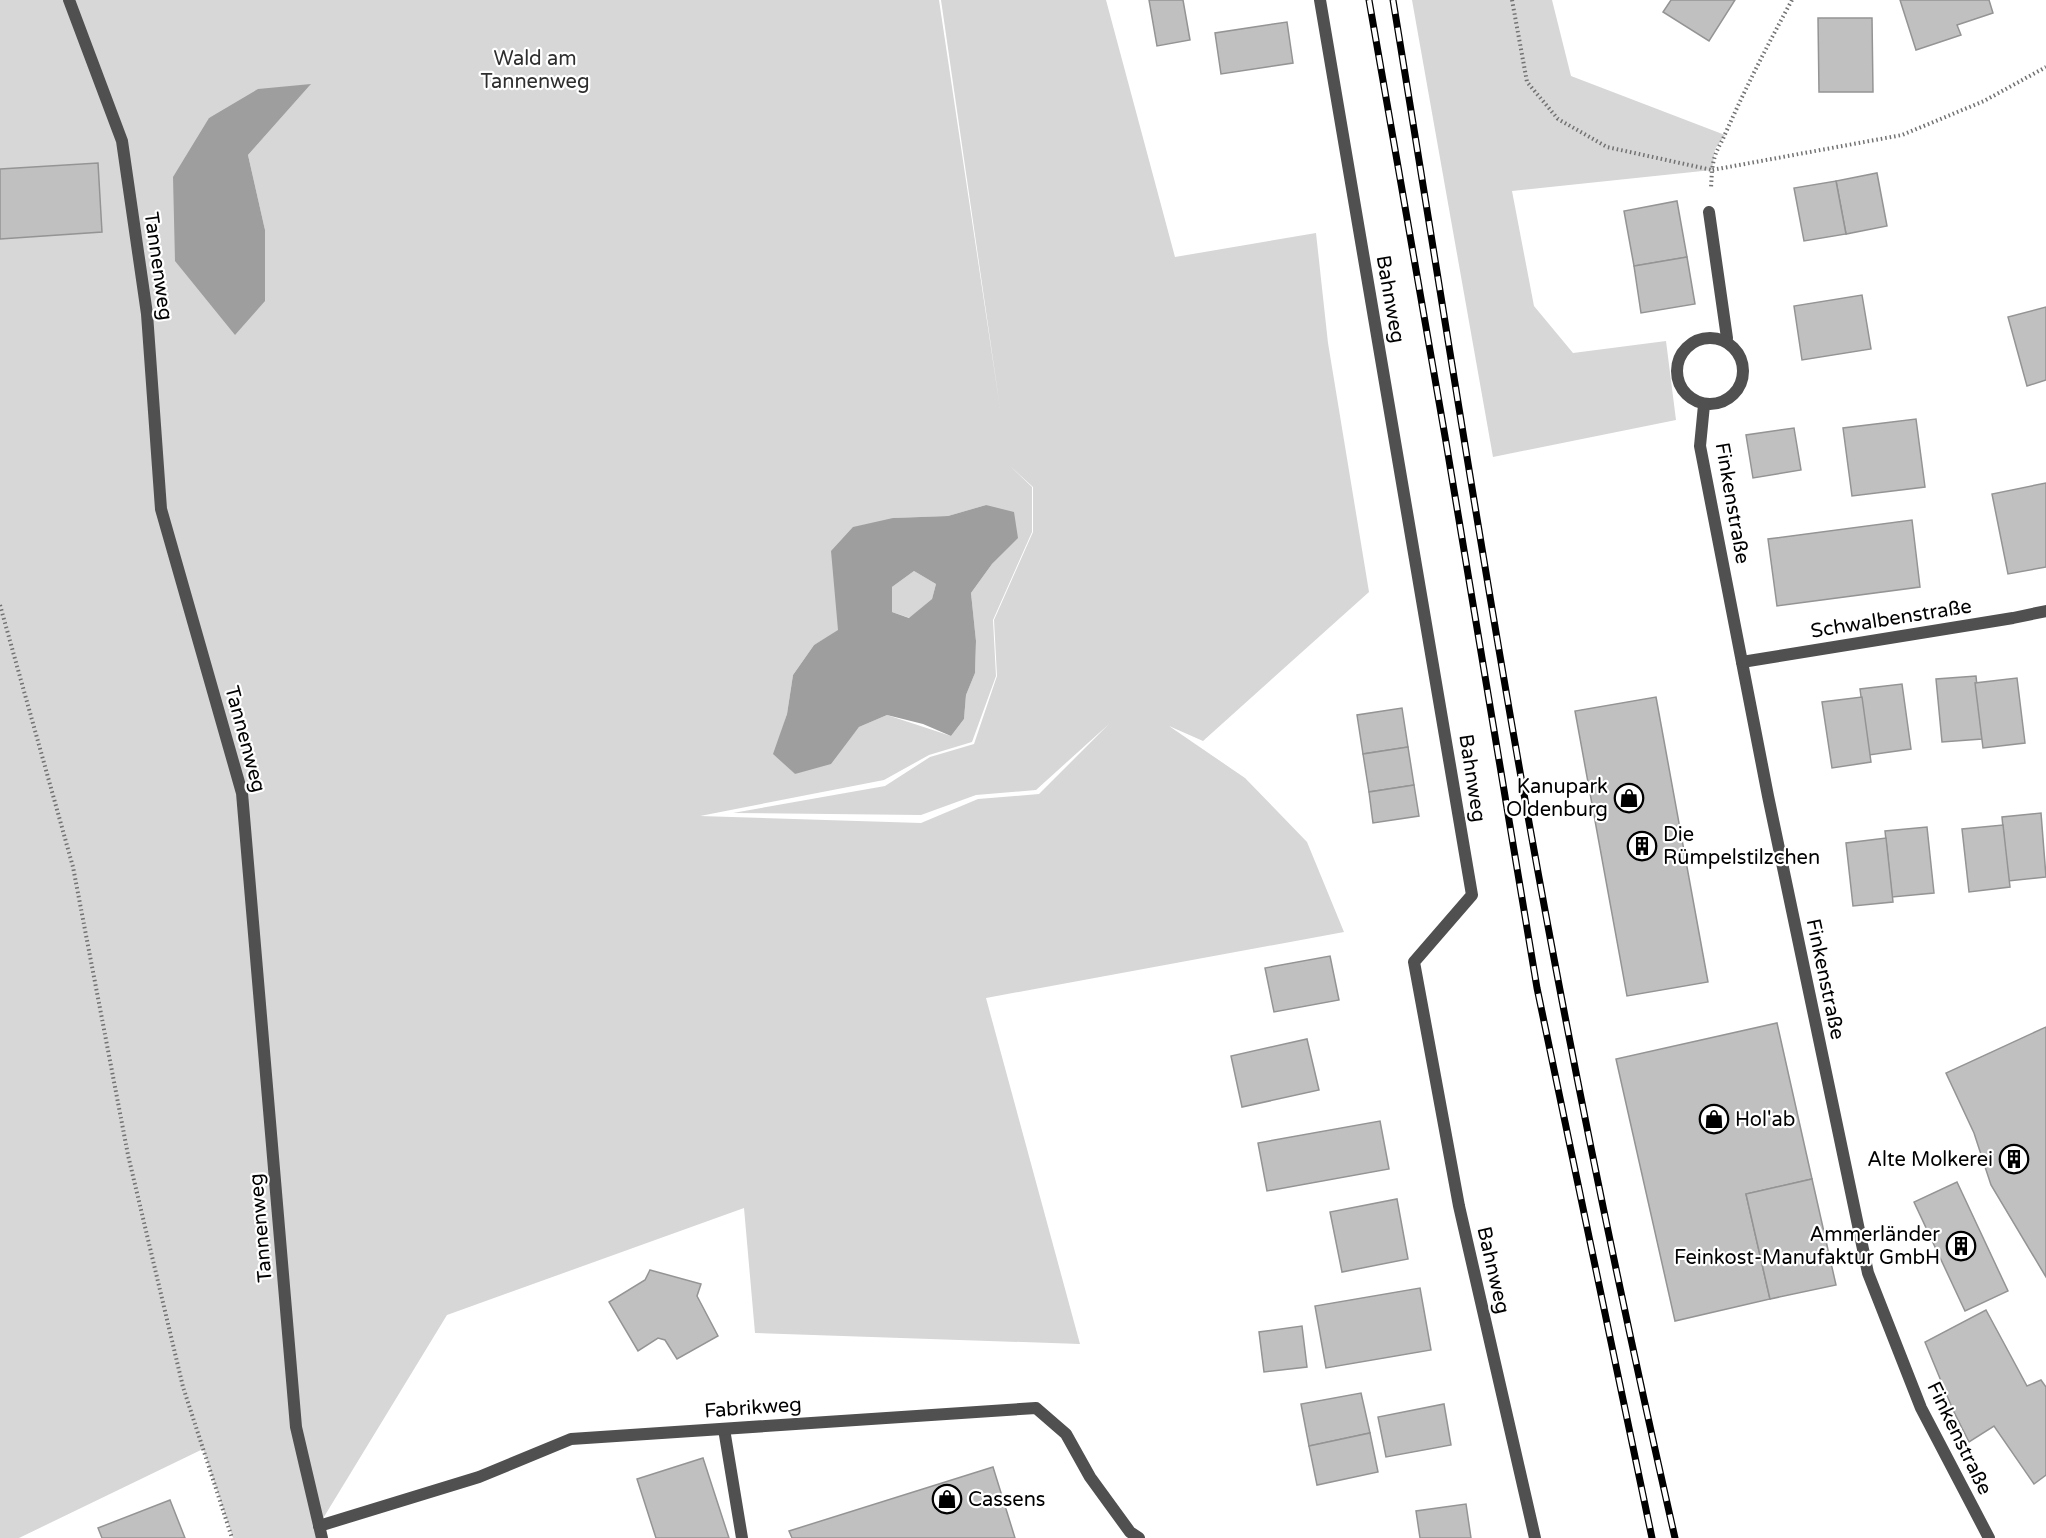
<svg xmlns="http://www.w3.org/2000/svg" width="2046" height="1538" font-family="'Varela Round',sans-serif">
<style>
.green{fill:#d7d7d7;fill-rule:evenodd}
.water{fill:#9e9e9e;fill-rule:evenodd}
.building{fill:#c0c0c0;stroke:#949494;stroke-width:1.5}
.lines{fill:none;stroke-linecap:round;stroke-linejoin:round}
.path{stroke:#727272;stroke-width:4;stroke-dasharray:1.5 3;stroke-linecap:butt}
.service{stroke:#505050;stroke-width:12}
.minor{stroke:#505050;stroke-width:12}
.rail-casing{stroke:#000;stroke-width:7}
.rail{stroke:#fff;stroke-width:4.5;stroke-dasharray:14;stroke-linecap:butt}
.labels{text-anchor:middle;stroke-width:4.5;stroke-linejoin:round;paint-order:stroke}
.park-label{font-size:20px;fill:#2e2e2e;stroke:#fff}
.street-label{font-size:20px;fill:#000;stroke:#fff}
.poi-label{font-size:20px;fill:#000;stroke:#fff;text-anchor:end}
</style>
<rect width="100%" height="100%" fill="#fff"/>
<g class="green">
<path d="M0,0h939l61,408 -59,-408h165l69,257 141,-24 12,110 41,249 -166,149 -34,-15 76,52 62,64 37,90 -358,66 94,346 -325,-11 -11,-125 -297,107 -128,210 3,13h-89l-30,-89 -184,89h-19zM310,85l-62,70 17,75 -56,-112zM1010,466l23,21v45l-39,88 3,56 -23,68 -44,13 -45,29 -152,27 188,2 55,-20 60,-5 73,-66 -70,70 -61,5 -57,24 -221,-7 184,-36 45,-25 43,-13 24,-66 -3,-56 39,-88v-45zM986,505l31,33 -25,26 -21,29 5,48 -1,32 -9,22 -2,24 -13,17 -64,-21 -28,12 -12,15 -52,32 -21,-20 13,-40 6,-39 21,-30 24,-14 55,-113 55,-2z"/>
<path d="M1412,0h140l19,76 154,59 -10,14 -3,21 -200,21 22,115 39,47 93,-12 10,79 -183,37z"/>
<path d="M914,571l22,13 -4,15 -22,19 -18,-6v-25z"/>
</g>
<g class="water">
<path d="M311,84l-63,71 17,75v71l-30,34 -60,-74 -2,-84 36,-59 49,-29z"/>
<path d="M986,505l28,7 4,26 -26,26 -21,29 5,48 -1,32 -9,22 -2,24 -13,17 -28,-12 -36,-9 -28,12 -28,37 -36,10 -22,-20 14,-40 6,-39 21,-30 24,-15 -7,-79 22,-24 40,-9 55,-2zM914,571l22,13 -4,15 -23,19 -17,-6v-25z"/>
</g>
<g class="building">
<path d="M1149,0h34l7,40 -33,6z"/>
<path d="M1671,0h64l-26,41 -46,-29z"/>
<path d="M1900,0h89l4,13 -36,12 4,10 -45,15z"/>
<path d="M1818,18h54l1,74h-54z"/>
<path d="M1287,22l6,41 -72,11 -6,-41z"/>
<path d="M98,163l4,69 -102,7v-70z"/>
<path d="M1877,173l10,53 -41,8 -10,-53z"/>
<path d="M1836,181l10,53 -42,7 -10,-53z"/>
<path d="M1677,201l10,56 -53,9 -10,-55z"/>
<path d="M1687,257l8,47 -54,9 -7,-47z"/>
<path d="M1862,295l9,54 -69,11 -8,-54z"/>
<path d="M2046,307v73l-19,6 -19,-69z"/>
<path d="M1916,419l9,68 -73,9 -9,-68z"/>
<path d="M1794,428l7,42 -48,8 -7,-43z"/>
<path d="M2046,483v84l-38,7 -16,-80z"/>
<path d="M1912,520l8,67 -143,19 -9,-67z"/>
<path d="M1976,676l6,63 -40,3 -6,-63z"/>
<path d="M2017,678l8,65 -42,5 -8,-65z"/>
<path d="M1902,684l9,65 -42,6 -9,-66z"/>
<path d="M1656,697l52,285 -81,14 -52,-285z"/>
<path d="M1862,697l9,65 -39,6 -10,-66z"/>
<path d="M1402,708l6,39 -45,7 -6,-39z"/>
<path d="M1408,747l6,38 -45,7 -6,-38z"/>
<path d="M1414,785l5,31 -46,7 -4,-31z"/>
<path d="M2041,813l5,64 -38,4 -6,-64z"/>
<path d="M2003,825l7,62 -41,5 -7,-63z"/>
<path d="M1927,827l7,66 -42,4 -7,-66z"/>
<path d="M1886,838l7,64 -40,4 -7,-63z"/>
<path d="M1330,956l9,44 -65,12 -9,-44z"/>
<path d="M1777,1023l35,156 -66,15 24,105 -95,22 -59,-262z"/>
<path d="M2046,1027v250l-55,-92 -17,-52 -28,-60z"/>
<path d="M1307,1039l12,51 -77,17 -11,-51z"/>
<path d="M1380,1121l9,48 -122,22 -9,-48z"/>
<path d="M1812,1179l24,106 -66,14 -24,-105z"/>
<path d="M1957,1182l51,109 -43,20 -51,-109z"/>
<path d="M1397,1199l11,60 -66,13 -12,-60z"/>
<path d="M650,1270l51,14 -4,12 21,40 -41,23 -12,-19 -7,-2 -20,13 -29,-49 36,-22z"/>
<path d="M1420,1288l11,62 -105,18 -11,-62z"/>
<path d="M1986,1310l41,76 14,-6 5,7v88l-12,9 -40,-58 -25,16 -16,-32 -28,-68z"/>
<path d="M1302,1326l5,41 -43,5 -5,-40z"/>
<path d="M1361,1393l9,40 -61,13 -8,-42z"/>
<path d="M1444,1404l7,41 -65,12 -8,-40z"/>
<path d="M1370,1433l8,39 -61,13 -8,-39z"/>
<path d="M703,1458l26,80h-73l-19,-59z"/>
<path d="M993,1467l22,71h-223l-3,-7z"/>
<path d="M170,1500l15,38h-83l-4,-10z"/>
<path d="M1466,1504l5,34h-51l-4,-27z"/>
</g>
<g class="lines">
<g class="path">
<path d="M1512,0l15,82 31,37 49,28 105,23 -1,18"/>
<path d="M1792,0c-24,44 -46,87 -66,132 -7,17 -11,17 -14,38l190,-35 82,-34 62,-34"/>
<path d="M0,605l73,262 55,288 55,232 49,151"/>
</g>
<g class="service">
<path d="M1709,212l18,126 -2,3"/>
<path d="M724,1429l18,109"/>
</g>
<g class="minor">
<path d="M69,0l53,141 25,173 14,195 81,284 54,634 26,111"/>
<path d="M1320,0l152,895 -58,67 45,244 76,332"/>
<circle cx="1710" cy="371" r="33"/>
<path d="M1704,405l-4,41 68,350 100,477 53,135 68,130"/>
<path d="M1742,662l271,-44 33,-7"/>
<path d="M319,1526l160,-49 92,-38 465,-31 30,26 24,43 40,55 9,6"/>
</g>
<g class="rail-casing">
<g id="rail">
<path d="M1369,0l77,442 91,546 115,550"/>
<path d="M1393,0c53,323 102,647 163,969 36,190 76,380 119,569"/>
</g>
</g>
<use href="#rail" class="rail"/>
</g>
<defs>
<g id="shop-ring" transform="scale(1.5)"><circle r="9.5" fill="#fff" stroke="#000" stroke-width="1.5"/><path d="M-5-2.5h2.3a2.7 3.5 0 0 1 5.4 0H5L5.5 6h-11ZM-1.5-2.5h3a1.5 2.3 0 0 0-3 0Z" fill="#000"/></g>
<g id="building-ring" transform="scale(1.5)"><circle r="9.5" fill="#fff" stroke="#000" stroke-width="1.5"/><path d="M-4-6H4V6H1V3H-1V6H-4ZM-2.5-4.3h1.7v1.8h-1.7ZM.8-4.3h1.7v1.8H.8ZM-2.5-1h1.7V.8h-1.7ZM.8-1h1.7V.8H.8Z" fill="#000"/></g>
</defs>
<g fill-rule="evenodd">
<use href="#shop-ring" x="1629" y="798"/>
<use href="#building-ring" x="1642" y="846"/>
<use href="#shop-ring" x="1714" y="1119"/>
<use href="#building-ring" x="2014" y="1159"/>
<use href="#building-ring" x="1961" y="1246"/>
<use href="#shop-ring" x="947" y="1499"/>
</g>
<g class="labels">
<g class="park-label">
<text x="535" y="65">Wald am<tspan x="535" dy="23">Tannenweg</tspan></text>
</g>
<g class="street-label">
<text transform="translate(159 266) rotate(82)" y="7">Tannenweg</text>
<text transform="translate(1391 299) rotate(80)" y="7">Bahnweg</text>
<text transform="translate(1733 503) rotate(80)" y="7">Finkenstraße</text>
<text transform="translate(1891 618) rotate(-9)" y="7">Schwalbenstraße</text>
<text transform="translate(246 739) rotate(75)" y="7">Tannenweg</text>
<text transform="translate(1473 778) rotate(81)" y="7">Bahnweg</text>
<text transform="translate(1826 979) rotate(78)" y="7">Finkenstraße</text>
<text transform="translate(260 1228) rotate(-95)" y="7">Tannenweg</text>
<text transform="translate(1494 1270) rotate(77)" y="7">Bahnweg</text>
<text transform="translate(753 1407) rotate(-4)" y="7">Fabrikweg</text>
<text transform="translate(1960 1438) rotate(64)" y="7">Finkenstraße</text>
</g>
<g class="poi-label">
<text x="1608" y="793">Kanupark<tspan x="1608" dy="23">Oldenburg</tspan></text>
<text x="1663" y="841" text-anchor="start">Die<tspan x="1663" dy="23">Rümpelstilzchen</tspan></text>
<text x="1735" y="1126" text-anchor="start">Hol'ab</text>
<text x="1993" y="1166">Alte Molkerei</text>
<text x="1940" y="1241">Ammerländer<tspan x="1940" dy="23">Feinkost-Manufaktur GmbH</tspan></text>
<text x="968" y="1506" text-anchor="start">Cassens</text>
</g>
</g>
</svg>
